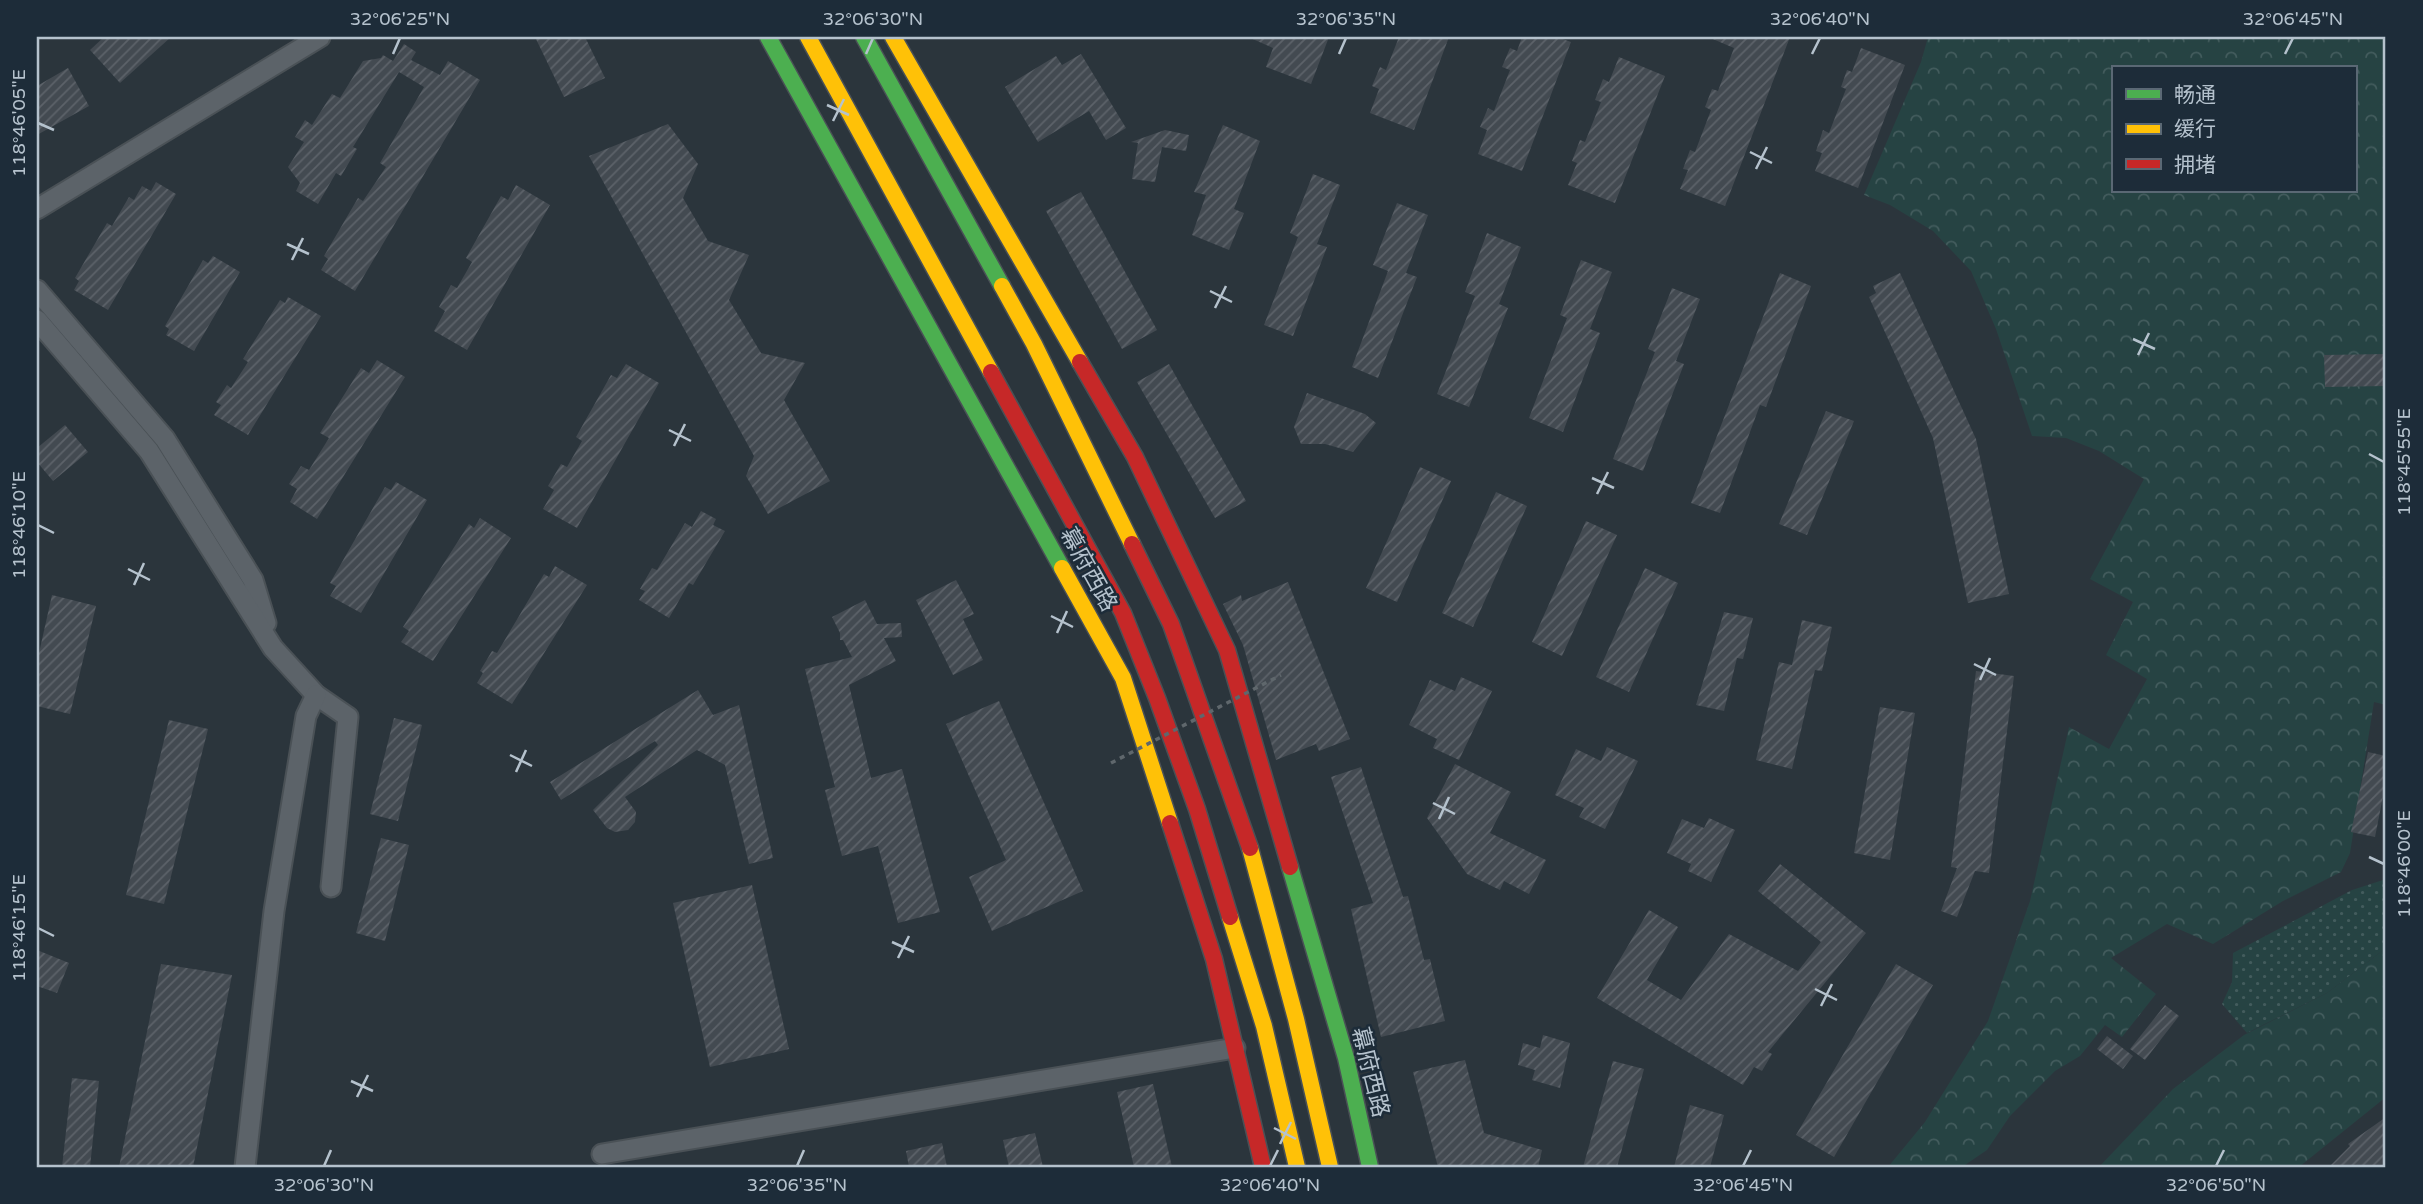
<svg xmlns="http://www.w3.org/2000/svg" width="2423" height="1204" font-family="'Varela Round','Noto Sans SC',sans-serif">
<style>
.grass{fill:url(#grass-dots)}
.forest{fill:url(#forest-crowns);fill-rule:evenodd}
.building{fill:url(#building-hatch)}
.lines{fill:none;stroke-linecap:round;stroke-linejoin:round}
.street-casing{stroke:#4a5156;stroke-width:23}
.fast-casing{stroke:#4a5156;stroke-width:19}
.slow-casing{stroke:#4a5156;stroke-width:19}
.jam-casing{stroke:#4a5156;stroke-width:19}
.street{stroke:#5c6369;stroke-width:19}
.fast{stroke:#4caf50;stroke-width:16}
.slow{stroke:#ffc107;stroke-width:16}
.jam{stroke:#c62828;stroke-width:16}
.path-bridge{stroke:#5f676c;stroke-width:3.5;stroke-dasharray:5 5;stroke-linecap:butt}
.ticks{fill:none;stroke:#b5c2cd;stroke-width:2.5}
.labels{text-anchor:middle;stroke-width:5;stroke-linejoin:round;paint-order:stroke}
.street-label{font-size:23px;fill:#b5c2cd;stroke:#1d2c39}
.neatline{fill:none;stroke:#b5c2cd;stroke-width:2.5}
.ticks-label{font-size:18px;text-anchor:middle;fill:#b5c2cd}
</style>
<defs>
<pattern id="grass-dots" width="8" height="8" patternUnits="userSpaceOnUse" patternTransform="scale(1.75)"><rect width="8" height="8" fill="#264343"/><path d="M2 2h.1M6 6h.1" fill="none" stroke="#435c5d" stroke-width="1.8" stroke-linecap="round"/></pattern>
<pattern id="forest-crowns" width="20" height="18" patternUnits="userSpaceOnUse" patternTransform="scale(1.75)"><rect width="20" height="18" fill="#264343"/><path d="M2 6a3 3 0 1 1 6 0M12 15a3 3 0 1 1 6 0" fill="none" stroke="#435c5d"/></pattern>
<pattern id="building-hatch" width="6" height="6" patternUnits="userSpaceOnUse" patternTransform="scale(1.75)"><rect width="6" height="6" fill="#434a51"/><path d="M-1 1l2-2M0 6l6-6M5 7l2-2" fill="none" stroke="#5c6269"/></pattern>
</defs>
<rect width="100%" height="100%" fill="#2b353c"/>
<path class="grass" d="M2383,880l3,1v67l-59,45 -80,40 -25,-29 10,-22 1,-29 119,-63z"/>
<g class="forest">
<path d="M1928,37h458v668l-12,-3 -24,151 -9,19 -58,29 -70,43 -46,-20 -56,34 45,36 -34,43 -17,-12 -25,31 -25,15 -45,45 -23,34 -25,17h-74l37,-45 63,-101 42,-120 39,-174 40,22 38,-70 -41,-24 27,-53 -43,-23 54,-100 -45,-28 -33,-13 -34,-2 -36,-107 -25,-58 -38,-40 -43,-26 -26,-10 57,-133zM2113,68h242v123h-242z"/>
<path d="M2386,948v149l-87,70h-200l74,-78 71,-54 83,-42z"/>
</g>
<g class="building">
<path d="M104,37h67l-51,46 -30,-33z"/>
<path d="M535,37h50l20,41 -41,19z"/>
<path d="M1248,37h81l-18,47 -45,-17 7,-19z"/>
<path d="M1399,37h50l-35,93 -44,-17 9,-24 -7,-3 8,-19 6,3z"/>
<path d="M1522,37h35l14,5 -49,129 -44,-17 9,-24 -7,-3 8,-19 6,3 16,-41 -8,-3 8,-19 7,3z"/>
<path d="M1708,37h82l-65,169 -45,-17 8,-19 -5,-1 7,-19 5,2 16,-42 -6,-3 7,-18 6,2 16,-43z"/>
<path d="M404,44l12,8 -5,8 29,15 8,-14 32,19 -125,211 -34,-21 7,-11 -4,-3 34,-58 5,3 23,-34 -6,-4 44,-76 -25,-15 -46,75 4,2 -16,27 -5,-3 -18,31 -22,-13 4,-8 -12,-16 16,-25 -9,-5 10,-17 7,5 20,-31 8,4 23,-37 18,-3 2,-3 10,6z"/>
<path d="M1861,48l44,17 -47,123 -43,-17 7,-18 -6,-2 7,-21 6,3 17,-44 -5,-2 6,-17 5,2z"/>
<path d="M1081,54l45,74 -20,12 -17,-29 -51,31 -33,-55 51,-31 6,9z"/>
<path d="M1619,57l46,19 -50,127 -47,-18 9,-22 -5,-2 8,-21 5,2 16,-40 -6,-2 8,-21 6,3z"/>
<path d="M68,68l21,38 -52,29v-49z"/>
<path d="M668,124l30,40 -15,34 25,43 41,14 -20,45 32,53 44,10 -21,37 46,81 -62,33 -22,-38 8,-20 -165,-300z"/>
<path d="M1223,125l37,16 -26,68 10,4 -15,37 -37,-15 14,-40 -12,-3z"/>
<path d="M1165,130l24,5 -3,16 -24,-4 -7,35 -23,-3 6,-36 -7,-1z"/>
<path d="M1313,174l27,11 -23,59 10,3 -34,89 -29,-11 34,-88 -8,-4z"/>
<path d="M156,182l20,12 -68,116 -34,-20 5,-9 -4,-3 32,-55 5,3 17,-29 5,3 8,-14 9,5z"/>
<path d="M516,185l34,20 -83,145 -33,-19 11,-20 -6,-4 12,-22 6,3 15,-26 -6,-4 35,-62 7,4z"/>
<path d="M1081,192l76,138 -35,19 -76,-138z"/>
<path d="M1397,203l31,12 -22,58 11,4 -39,101 -26,-11 36,-96 -15,-6z"/>
<path d="M1487,233l34,14 -22,57 9,4 -39,99 -32,-13 38,-98 -10,-4z"/>
<path d="M213,256l27,16 -46,79 -28,-16 3,-6 -4,-3 38,-66 5,3z"/>
<path d="M1581,260l31,12 -22,57 10,4 -37,99 -34,-14 38,-100 -7,-3z"/>
<path d="M1780,273l31,13 -45,121 -6,-2 -40,108 -29,-10z"/>
<path d="M1900,273l76,166 33,155 -41,9 -35,-165 -64,-141 7,-4 -3,-7z"/>
<path d="M1672,288l28,11 -24,62 8,3 -41,107 -30,-12 42,-107 -7,-3z"/>
<path d="M288,297l33,19 -73,119 -34,-20 7,-10 -5,-3 11,-17 4,3 17,-26 -5,-3 37,-59 5,3z"/>
<path d="M2386,354v32l-61,1 -1,-32z"/>
<path d="M377,360l28,17 -88,142 -27,-17 7,-13 -8,-5 12,-18 8,4 20,-32 -9,-5 41,-65 8,5z"/>
<path d="M626,364l33,19 -82,145 -34,-19 11,-19 -6,-4 13,-22 6,3 15,-26 -6,-4 35,-62 6,3z"/>
<path d="M1169,364l77,137 -31,17 -78,-136z"/>
<path d="M1307,393l58,21 11,9 -23,29 -28,-8h-24l-7,-17z"/>
<path d="M1826,411l28,10 -47,114 -28,-11z"/>
<path d="M65,425l23,27 -35,29 -16,-19v-14z"/>
<path d="M1420,467l31,14 -54,121 -31,-14z"/>
<path d="M396,482l31,18 -66,113 -31,-17 6,-10 -6,-3 55,-96 6,3z"/>
<path d="M1496,492l31,14 -54,121 -31,-14z"/>
<path d="M701,511l15,8 -3,6 12,6 -32,54 -4,-2 -20,35 -30,-18 6,-9 -5,-2 12,-21 5,2 28,-47 7,4z"/>
<path d="M480,518l31,20 -78,123 -32,-19 8,-11 -6,-4 66,-103 5,4z"/>
<path d="M1586,521l31,14 -55,121 -30,-14z"/>
<path d="M555,566l32,19 -75,119 -35,-21 6,-10 -3,-2 12,-20 5,2 47,-79 5,3z"/>
<path d="M1645,568l33,15 -49,109 -33,-15z"/>
<path d="M956,580l18,34 -11,5 20,41 -30,15 -37,-75z"/>
<path d="M1288,582l62,157 -31,12 -3,-7 -40,16 -33,-115 -20,-41 18,-9 1,6z"/>
<path d="M52,595l44,11 -26,108 -33,-8v-44z"/>
<path d="M865,600l12,24 24,-1 1,14 -18,1 12,23 -47,24 22,93 31,-9 38,143 -42,11 -20,-77 -36,10 -17,-66 10,-3 -30,-118 47,-12 -9,-17h-3v-7l-8,-16z"/>
<path d="M1724,612l29,6 -10,41 -6,-1 -13,53 -28,-6z"/>
<path d="M1802,620l30,7 -10,44 -7,-1 -23,99 -36,-9 23,-98 13,3z"/>
<path d="M1976,671l38,5 -25,197 -14,-2 -18,46 -16,-6 16,-43 -6,-1z"/>
<path d="M1461,677l31,14 -33,69 -26,-12 4,-9 -28,-14 21,-45 25,11z"/>
<path d="M698,690l15,25 26,-10 34,153 -24,6 -24,-99 -28,-15 -72,47 11,15 -1,10 -7,8 -13,2 -8,-4 -14,-18 65,-65 -3,-4 -94,59 -11,-18z"/>
<path d="M999,701l84,190 -91,40 -23,-54 37,-17 -60,-136z"/>
<path d="M1880,707l35,6 -25,147 -36,-7z"/>
<path d="M394,718l28,7 -24,96 -28,-7z"/>
<path d="M169,720l39,9 -44,175 -38,-9z"/>
<path d="M1607,747l31,14 -33,68 -26,-12 5,-9 -29,-13 21,-46 25,12z"/>
<path d="M2368,752l18,4v25l-11,56 -24,-5z"/>
<path d="M1455,764l56,28 -21,41 56,27 -17,34 -25,-13 -4,9 -33,-16 -40,-56z"/>
<path d="M1361,767l42,130 5,-1 16,64 6,-1 15,62 -64,16 -30,-128 22,-6 -42,-126z"/>
<path d="M1709,818l26,12 -24,52 -23,-11 3,-7 -24,-11 15,-34 22,9z"/>
<path d="M381,838l28,7 -24,96 -29,-8z"/>
<path d="M1780,864l86,69 -98,119 4,2 -10,17 -8,-4 -11,18 -146,-87 52,-88 29,17 -31,53 34,20 48,-66 69,37 23,-29 -63,-51z"/>
<path d="M752,885l37,164 -79,18 -37,-164z"/>
<path d="M37,950l32,13 -12,30 -20,-7z"/>
<path d="M161,964l71,11 -39,192h-74z"/>
<path d="M1896,964l37,21 -99,172 -38,-22z"/>
<path d="M2165,1005l14,11 -34,44 -15,-11z"/>
<path d="M1543,1035l27,8 -10,45 -28,-8 3,-10 -17,-5 5,-22 17,5z"/>
<path d="M2107,1036l26,20 -10,13 -26,-20z"/>
<path d="M1465,1060l19,73 58,17 -4,17h-100l-25,-95z"/>
<path d="M1613,1061l31,8 -27,98h-34z"/>
<path d="M72,1078l27,3 -9,86h-28z"/>
<path d="M1153,1084l19,83h-38l-17,-75z"/>
<path d="M1690,1105l34,10 -14,52h-36z"/>
<path d="M2386,1117v46l-6,4h-51l21,-21 -2,-2z"/>
<path d="M1035,1133l8,34h-34l-6,-27z"/>
<path d="M942,1143l5,24h-38l-3,-16z"/>
</g>
<g class="lines">
<g class="street-casing">
<g id="street">
<path d="M37,209l283,-172"/>
<path d="M37,290l128,149 88,141 13,43"/>
<path d="M37,320l112,131 124,197 43,47 32,22 -17,170"/>
<path d="M602,1154l633,-106"/>
<path d="M245,1167l29,-256 32,-195 10,-21"/>
</g>
</g>
<g class="fast-casing">
<g id="fast">
<path d="M768,37l294,531"/>
<path d="M864,37l138,249"/>
<path d="M1290,867l56,191 24,109"/>
</g>
</g>
<g class="slow-casing">
<g id="slow">
<path d="M808,37l183,335"/>
<path d="M893,37l187,325"/>
<path d="M1002,286l32,58 98,200"/>
<path d="M1062,568l61,110 47,145"/>
<path d="M1250,848l46,171 34,148"/>
<path d="M1230,917l34,109 33,141"/>
</g>
</g>
<g class="jam-casing">
<g id="jam">
<path d="M1080,362l55,95 92,193 63,217"/>
<path d="M991,372l132,241 34,85 40,111 33,108"/>
<path d="M1132,544l39,80 79,224"/>
<path d="M1170,823l44,136 49,208"/>
</g>
</g>
<use href="#street" class="street"/>
<use href="#fast" class="fast"/>
<use href="#slow" class="slow"/>
<use href="#jam" class="jam"/>
<path class="path-bridge" d="M1111,763l170,-88"/>
</g>
<path class="ticks" d="M393,54l7,-16M866,54l7,-16M1339,54l7,-16M1812,54l8,-16M2285,54l8,-16M827,105l22,10M833,121l11,-22M38,123l16,7M1750,152l22,11M1756,169l11,-22M287,244l22,10M292,260l11,-22M1210,291l22,11M1215,308l11,-22M2133,339l22,10M2138,355l11,-22M669,430l22,11M674,446l11,-22M2369,454l15,8M1592,478l22,10M1597,494l11,-22M38,525l16,8M128,569l22,11M134,585l10,-22M1051,616l22,11M1057,633l10,-22M1974,664l22,11M1980,680l10,-22M510,755l22,11M516,772l10,-22M1433,803l22,11M1439,819l10,-22M2369,857l15,7M38,928l16,8M892,942l22,10M898,958l11,-22M1815,989l22,11M1821,1006l11,-22M351,1081l22,10M357,1097l11,-22M1274,1128l22,11M1280,1144l11,-22M324,1166l7,-16M797,1166l7,-16M1270,1166l8,-16M1743,1166l8,-16M2216,1166l8,-16"/>
<g class="labels">
<g class="street-label">
<text transform="translate(1089 569) rotate(61)" y="8">幕府西路</text>
<text transform="translate(1371 1072) rotate(76)" y="8">幕府西路</text>
</g>
</g>
<rect width="2423" height="1204" fill="none" stroke="#1d2c39" stroke-width="77"/>
<rect x="2112" y="66" width="245" height="126" fill="#1d2c39" stroke="#5a6874" stroke-width="2"/>
<rect x="2126" y="89" width="35" height="10" fill="#4caf50" stroke="#5a6874" stroke-width="2"/>
<text x="2174" y="102" font-size="21" fill="#b5c2cd">畅通</text>
<rect x="2126" y="124" width="35" height="10" fill="#ffc107" stroke="#5a6874" stroke-width="2"/>
<text x="2174" y="136" font-size="21" fill="#b5c2cd">缓行</text>
<rect x="2126" y="159" width="35" height="10" fill="#c62828" stroke="#5a6874" stroke-width="2"/>
<text x="2174" y="172" font-size="21" fill="#b5c2cd">拥堵</text>
<rect x="38" y="38" width="2346" height="1128" class="neatline"/>
<g class="ticks-label">
<text x="400" y="25">32°06'25"N</text>
<text x="873" y="25">32°06'30"N</text>
<text x="1346" y="25">32°06'35"N</text>
<text x="1820" y="25">32°06'40"N</text>
<text x="2293" y="25">32°06'45"N</text>
<text transform="translate(19 123) rotate(-90)" y="6">118°46'05"E</text>
<text transform="translate(2404 462) rotate(-90)" y="6">118°45'55"E</text>
<text transform="translate(19 525) rotate(-90)" y="6">118°46'10"E</text>
<text transform="translate(2404 864) rotate(-90)" y="6">118°46'00"E</text>
<text transform="translate(19 928) rotate(-90)" y="6">118°46'15"E</text>
<text x="324" y="1191">32°06'30"N</text>
<text x="797" y="1191">32°06'35"N</text>
<text x="1270" y="1191">32°06'40"N</text>
<text x="1743" y="1191">32°06'45"N</text>
<text x="2216" y="1191">32°06'50"N</text>
</g>
</svg>
